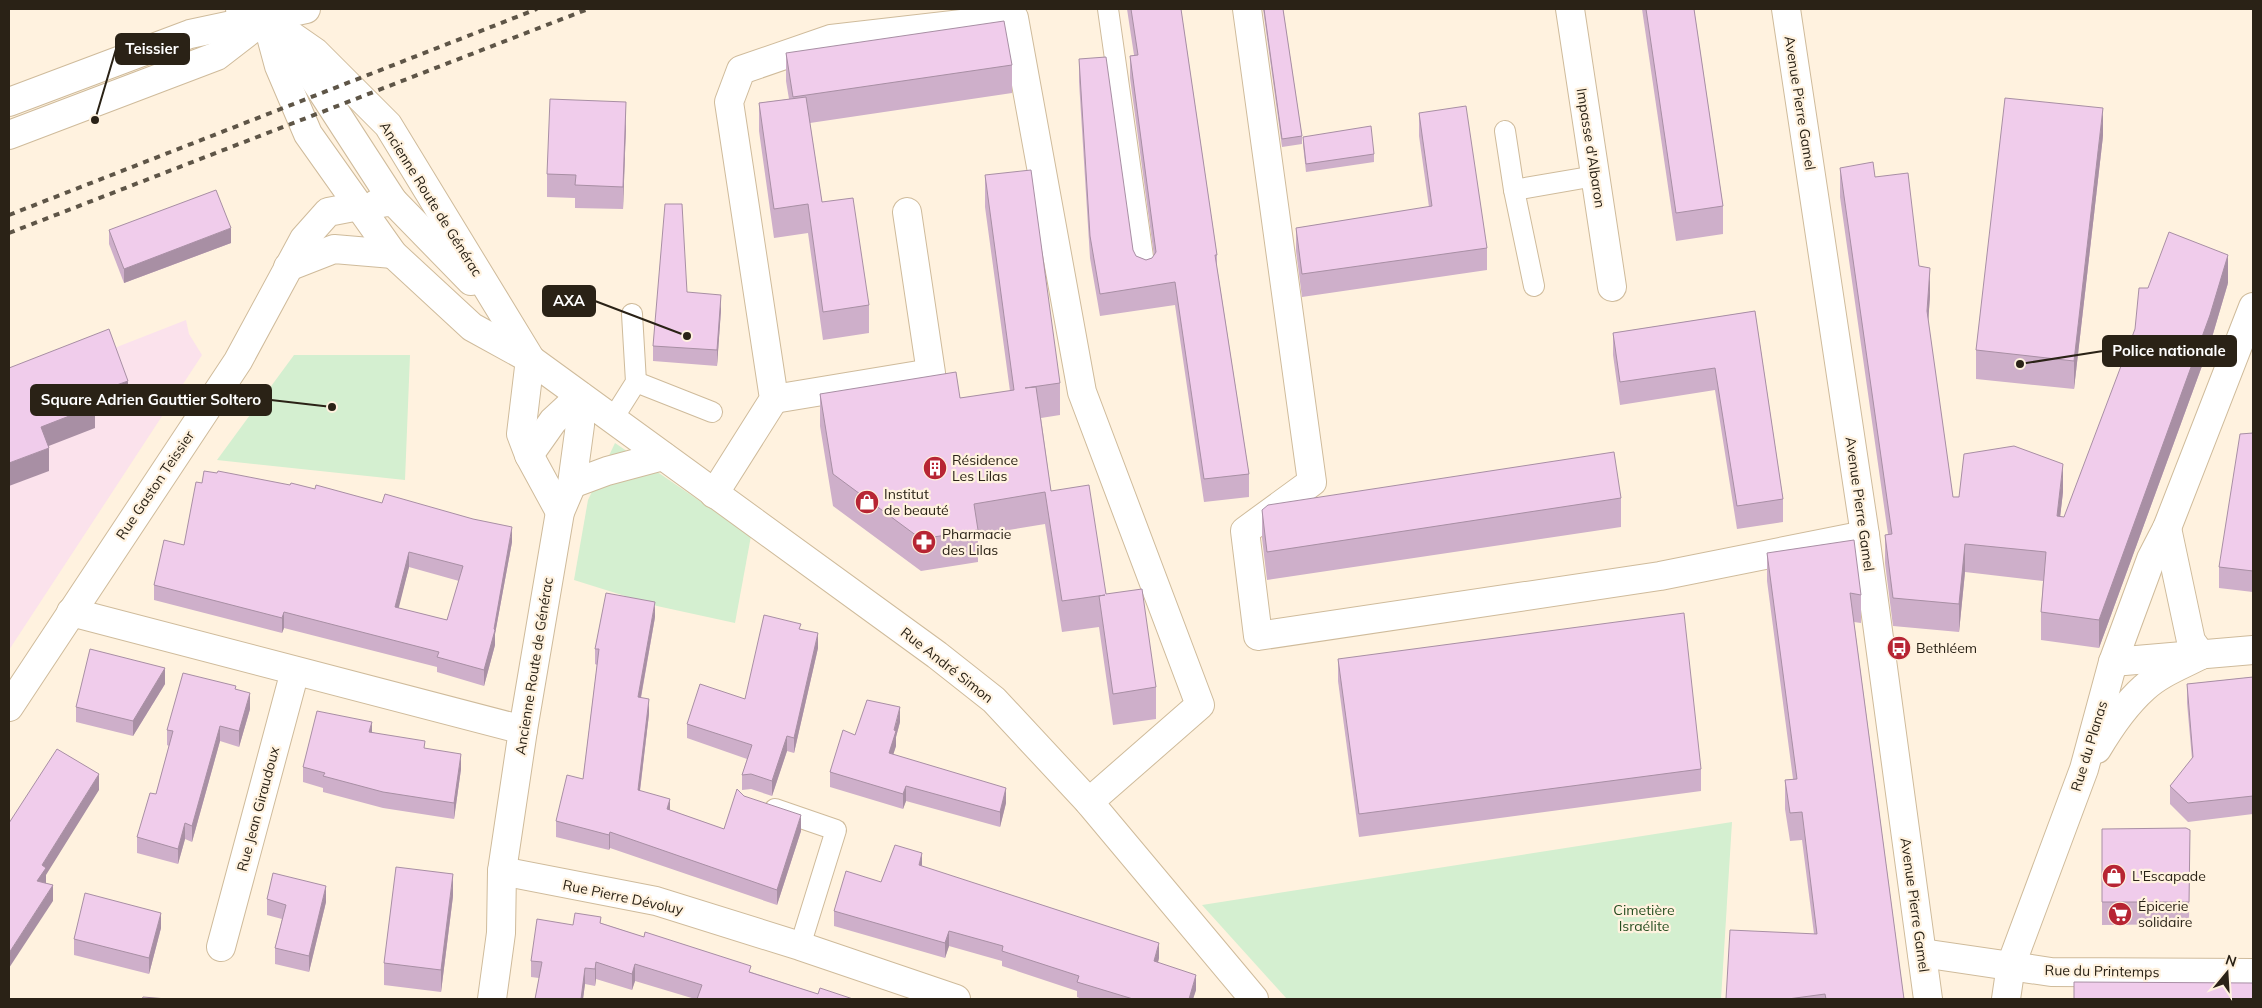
<svg xmlns="http://www.w3.org/2000/svg" width="2262" height="1008" font-family="Mulish,sans-serif">
<style>
.industrial{fill:#fbe2ec}
.green{fill:#d4efd0}
.lines{fill:none;stroke-linecap:round;stroke-linejoin:round}
.lane-casing{stroke:#cfbb9b;stroke-width:22}
.street-casing{stroke:#cfbb9b;stroke-width:30}
.secondary-casing{stroke:#cfbb9b;stroke-width:30}
.lane{stroke:#fff;stroke-width:20}
.street{stroke:#fff;stroke-width:28}
.secondary{stroke:#fff;stroke-width:28}
.rail{stroke:#5e5547;stroke-width:4;stroke-dasharray:6 6;stroke-linecap:butt}
.wall{fill:#ceafca;fill-rule:evenodd}
.shaded-wall{fill:#a88fa4}
.building{fill:#f0cceb;stroke:#a88fa4;fill-rule:evenodd}
.labels{text-anchor:middle;stroke-width:4.5;stroke-linejoin:round;paint-order:stroke}
.street-label{font-size:14px;fill:#2a2216;stroke:#fff2df}
.poi-label{font-size:14px;fill:#2a2216;stroke:#fff2df;text-anchor:start}
.park-label{font-size:14px;fill:#264e20;stroke:#fff2df}
.leader{fill:none;stroke:#2a2216;stroke-width:2}
.callout-dot{fill:#2a2216;stroke:#fff2df;stroke-width:2}
.callout{fill:#2a2216;stroke:#2a2216;stroke-width:2}
.callout-label{font-size:15px;text-anchor:middle;font-weight:bold;fill:#fff}
</style>
<rect width="100%" height="100%" fill="#fff2df"/>
<path class="industrial" d="M186,320l3,14 13,21 -193,295v-264l108,-39z"/>
<g class="green">
<path d="M294,355h116l-5,125 -188,-20z"/>
<path d="M615,443l136,93 -16,87 -78,-17 -83,-26 14,-80z"/>
<path d="M1732,822l-11,177h-434l-85,-94z"/>
</g>
<g class="lines">
<g class="lane-casing">
<g id="lane">
<path d="M1108,9l37,262"/>
<path d="M1505,131l9,59 81,-14"/>
<path d="M1514,190l20,96"/>
<path d="M636,382l76,30"/>
<path d="M612,420l24,-38 -4,-68"/>
<path d="M775,809l61,21 -36,116"/>
</g>
</g>
<g class="street-casing">
<g id="street">
<path d="M1247,9l65,473 -67,49 13,105 402,-60 205,-41"/>
<path d="M1570,9l42,278"/>
<path d="M288,267l46,-18 59,5"/>
<path d="M530,359l-9,75 8,21 31,57"/>
<path d="M774,399l157,-26 -24,-161"/>
<path d="M529,455l24,-34 27,-25"/>
<path d="M572,484l35,-13 56,-15"/>
<path d="M714,494l60,-95 -45,-297 12,-32 90,-31 183,-21 68,374 118,313 -111,97"/>
<path d="M2167,528l24,113 10,14"/>
<path d="M71,612l452,118"/>
<path d="M2113,662l140,-12"/>
<path d="M9,707l229,-346 66,-122 24,-27 31,-6"/>
<path d="M2097,749c13,-22 28,-44 47,-61 16,-15 38,-23 57,-33"/>
<path d="M502,871l154,30 144,45 156,53"/>
<path d="M221,947l74,-276"/>
<path d="M1922,953l129,19 202,1"/>
<path d="M492,999l9,-66 1,-62 21,-141 37,-218 12,-28 8,-59v-29"/>
<path d="M2006,999l5,-34 73,-196 29,-107 38,-103 16,-31 86,-221"/>
</g>
</g>
<g class="secondary-casing">
<g id="secondary">
<path d="M240,9l26,9 49,34 73,73 142,233"/>
<path d="M1786,9l79,526 63,464"/>
<path d="M266,18l13,48 29,68 85,120 79,73 58,32 407,296 57,45 95,102 165,197"/>
<path d="M292,51l20,25 81,125"/>
<path d="M9,102l181,-68 116,-25"/>
<path d="M9,135l208,-79 44,-34"/>
<path d="M376,204l17,-3 78,80"/>
</g>
</g>
<use href="#lane" class="lane"/>
<use href="#street" class="street"/>
<use href="#secondary" class="secondary"/>
<g class="rail">
<path d="M9,215l528,-206"/>
<path d="M9,233l579,-224"/>
</g>
</g>
<g class="wall">
<path d="M1127,9h54l36,246v12l32,207v23l-45,5 -29,-197 -75,11 -10,-58 -11,-176v-23l54,191 3,6 10,4 6,-2 2,-2 -24,-178v-22l4,-1z"/>
<path d="M1263,9h20l19,127v8l-20,3z"/>
<path d="M1642,9h52l29,197v28l-47,7z"/>
<path d="M786,53l226,12v28l-202,30 12,79 47,103v28l-46,7 -15,-107 -34,5 -15,-107v-28l30,-4 -3,-18z"/>
<path d="M1419,113l68,135v22l-185,27 -6,-46v-23l133,-21 -10,-71z"/>
<path d="M626,125l-3,84 -48,-1v-10l-28,-1v-23z"/>
<path d="M2103,136l-29,253 -98,-10v-29z"/>
<path d="M1303,137l71,17v8l-68,10 -3,-27z"/>
<path d="M1840,168l35,9 55,119 -2,25 25,176 110,-5 -3,25h4l164,-234 -18,61 -111,304 -58,-8v-28l2,-31 -78,-9 -6,60 -66,-6 -8,-63v-28l3,-1 -48,-337z"/>
<path d="M985,175l75,208v32l-19,3 10,73 105,196v32l-43,6 -14,-98 -37,5 -17,-108 -67,11v27l-57,9 -88,-65 -13,-80v-32l140,4 50,-7 -25,-184z"/>
<path d="M109,230l122,13 -107,40 -15,-39z"/>
<path d="M687,292l34,18 -4,56 -64,-5v-15z"/>
<path d="M1755,311l28,188v23l-46,7 -22,-139 -95,15 -7,-50v-22z"/>
<path d="M2253,433v159l-34,-4v-21z"/>
<path d="M1621,498v29l-354,53 -5,-42v-28z"/>
<path d="M512,542l-17,92v11l-11,41 -47,-14v-5l-153,-39 -2,5 -128,-33v-15l30,-40zM409,567l50,14 -12,39 -49,-12z"/>
<path d="M1767,553l94,42v28l-7,-1 50,377h-178l88,-65 -12,-94 -12,1 -5,-32v-29l8,-1 -26,-198z"/>
<path d="M655,617l-14,81 8,16 -9,77 30,19 54,19 20,-33 57,35 -24,74 -167,-57 -1,2 -53,-13v-16l27,-42 14,-114 -2,-1v-15z"/>
<path d="M801,629l17,19 -24,105 -7,-2 -15,45 -21,-7 -9,1v-15l5,-16 -60,-21v-14l58,-25z"/>
<path d="M1338,659l363,110v22l-342,46 -21,-156z"/>
<path d="M2253,677v137l-65,8 -18,-18v-18l22,-27 -5,-56v-19z"/>
<path d="M165,684l-32,52 -57,-14v-15z"/>
<path d="M236,689l14,20 -11,38 -19,-6 -28,101 -7,-3 -7,25 -41,-11v-16l19,-43 13,-48 -2,-1v-15z"/>
<path d="M900,722l-4,15v9l-3,8 113,49 -6,24 -94,-26 -3,8 -73,-22v-15l25,-37z"/>
<path d="M372,732l53,17 36,20 -7,50 -71,-11 -60,-16v-4l-20,-6v-15z"/>
<path d="M2102,829l88,1 -1,94 -87,1z"/>
<path d="M922,866l237,92 -1,5 38,27 -3,9h-111l-5,-2v-6l-75,-25v-5l-53,-15 -4,12 -111,-32v-15l47,-29z"/>
<path d="M453,896l-12,96 -57,-7v-22z"/>
<path d="M267,899l59,3 -17,70 -34,-8v-16l7,-29 -15,-4z"/>
<path d="M601,923l217,71 35,5h-158l-60,-18 -3,9 -36,-11 -1,7 -10,-2 -2,15h-48l4,-21 -8,-1v-16z"/>
<path d="M161,928l-12,46 -75,-19v-16z"/>
</g>
<g class="shaded-wall">
<path d="M626,102v23l-3,84v-22z"/>
<path d="M2103,108v28l-29,253v-28z"/>
<path d="M231,228v15l-107,40v-14z"/>
<path d="M2228,255v28l-18,61 -111,304v-28z"/>
<path d="M1930,268v28l-3,43v-28z"/>
<path d="M721,295v15l-4,56v-16z"/>
<path d="M128,381v22l-33,12v13l-54,21v-22l50,-33z"/>
<path d="M49,448v23l-40,15v-23z"/>
<path d="M2063,464v28l-6,52v-28z"/>
<path d="M512,527v15l-17,92v11l-11,41v-16l10,-41z"/>
<path d="M1965,544v28l-6,60v-28z"/>
<path d="M409,552v15l-14,56v-16z"/>
<path d="M655,602v15l-17,96v-16z"/>
<path d="M284,612v16l-2,5v-15z"/>
<path d="M818,633v15l-24,105v-15z"/>
<path d="M165,668v16l-32,52v-15z"/>
<path d="M250,693v16l-11,38v-16z"/>
<path d="M649,699v15l-11,92v-16z"/>
<path d="M900,707v15l-4,15v9l-7,22v-15z"/>
<path d="M372,722v16l-3,-6z"/>
<path d="M220,726v15l-28,101v-16z"/>
<path d="M787,736v15l-15,45v-15z"/>
<path d="M461,754v15l-7,50v-16z"/>
<path d="M99,774v16l-53,85v9l-9,-3 5,-16z"/>
<path d="M906,786v15l-3,8v-15z"/>
<path d="M1006,788v15l-6,24v-15z"/>
<path d="M670,799v16l-3,-6z"/>
<path d="M801,815v16l-24,74v-15z"/>
<path d="M185,823v16l-7,25v-15z"/>
<path d="M610,832v16l-1,2v-15z"/>
<path d="M922,853v16l-3,-4z"/>
<path d="M453,874v22l-12,96v-22z"/>
<path d="M53,885v16l-44,67v-15z"/>
<path d="M326,886v16l-17,70v-16z"/>
<path d="M161,913v15l-12,46v-16z"/>
<path d="M949,931v15l-4,12v-15z"/>
<path d="M1159,943v15l-5,18v-15z"/>
<path d="M596,962v17l-1,7v-17z"/>
<path d="M635,964v17l-3,9v-16z"/>
<path d="M585,968v16l-2,15h-2z"/>
<path d="M1196,975v15l-3,9h-4z"/>
</g>
<g class="building">
<path d="M1131,9h50l36,246h-2l34,219 -45,5 -29,-197 -75,12 -10,-58 -11,-177 27,-2 27,193 3,6 10,4 6,-2 4,-6 -26,-196 8,-1z"/>
<path d="M1264,9h19l19,127 -20,3z"/>
<path d="M1646,9h48l29,197 -47,7z"/>
<path d="M1004,21l8,44 -219,32 -7,-44z"/>
<path d="M806,97l16,105 31,-4 16,107 -46,7 -15,-108 -34,5 -15,-106z"/>
<path d="M2005,98l98,10 -29,253 -98,-11z"/>
<path d="M550,99l76,3 -3,85 -48,-2 1,-10 -29,-1z"/>
<path d="M1466,106l21,142 -185,26 -6,-46 136,-22 -13,-93z"/>
<path d="M1371,126l3,28 -68,10 -3,-27z"/>
<path d="M1873,162l2,15 33,-4 11,93 11,2 -3,43 26,186h6l5,-43 50,-8 49,18 -6,52 7,1 71,-188 4,-41h9l21,-56 59,23 -18,60 -111,305 -58,-8 5,-60 -81,-8 -6,60 -66,-6 -8,-63 7,-1 -52,-366z"/>
<path d="M1031,170l29,213 -35,5 11,-1 15,104 38,-6 17,109 36,-5 14,98 -43,7 -14,-98 6,-1 -43,6 -17,-109 -71,12 4,26 -57,9 -88,-65 -13,-80 136,-22 4,26 54,-8 -29,-215z"/>
<path d="M216,190l15,38 -107,41 -15,-39z"/>
<path d="M665,204h17l5,88 34,3 -4,55 -64,-4z"/>
<path d="M1755,311l28,188 -46,7 -22,-138 -95,14 -7,-49z"/>
<path d="M109,329l19,52 -37,13 4,12 -54,21 8,21 -40,15v-95z"/>
<path d="M2253,433v138l-34,-4 21,-133z"/>
<path d="M1614,452l7,46 -354,54 -5,-42 6,-5z"/>
<path d="M204,471l13,2 1,-2 72,14 1,-2 24,6 1,-4 66,18 3,-9 88,25 39,8 -18,102 1,1 -11,40 -47,-13 2,-5 -155,-40 -2,6 -128,-33 10,-45 20,5 12,-63 6,1zM409,552l54,14 -16,54 -52,-13z"/>
<path d="M1854,540l7,55 -11,-2 54,406h-78l-1,-5 -37,5h-62l4,-69 87,4 -15,-122 -12,1 -5,-33 12,-1 -30,-226z"/>
<path d="M606,593l49,9 -17,95 11,2 -11,91 32,9 -3,10 57,20 13,-40 7,7 57,19 -24,75 -167,-58 -1,3 -53,-14 11,-46 16,4 16,-130h-4z"/>
<path d="M1684,613l17,156 -342,45 -21,-155z"/>
<path d="M764,615l37,9 -2,5 19,4 -24,105 -7,-2 -15,45 -21,-7 -9,1 10,-30 -65,-21 13,-40 45,15z"/>
<path d="M90,649l75,19 -32,53 -57,-14z"/>
<path d="M183,673l53,13 -1,3 15,4 -11,38 -19,-5 -28,100 -7,-3 -7,26 -41,-12 13,-44 6,1 17,-63 -6,-1z"/>
<path d="M2253,677v119l-65,7 -18,-17 23,-29 -6,-73z"/>
<path d="M867,700l33,7 -6,23 2,1 -7,22 117,35 -6,24 -94,-26 -3,8 -73,-22 13,-42 12,5z"/>
<path d="M317,711l55,11 -3,10 56,9 -1,7 37,6 -7,49 -71,-11 -60,-16 2,-3 -22,-6z"/>
<path d="M57,749l42,25 -57,91 4,3 -9,13 16,4 -44,68v-130z"/>
<path d="M2186,828l4,2 -1,72h-87v-73z"/>
<path d="M895,845l27,8 -3,12 240,78 -5,18 42,14 -7,24h-56l-56,-17 2,-6 -77,-25 1,-5 -54,-15 -4,12 -111,-32 12,-40 35,11z"/>
<path d="M396,867l57,7 -12,96 -57,-7z"/>
<path d="M273,873l53,13 -17,70 -34,-8 11,-43 -19,-6z"/>
<path d="M85,893l76,20 -12,45 -75,-19z"/>
<path d="M575,913l26,4 -1,6 44,14 1,-5 106,34 -2,6 69,22 2,-6 33,11h-156l5,-14 -67,-21 -3,10 -36,-12 -1,7 -10,-1 -4,31h-46l7,-37 -11,-1 6,-42 36,6z"/>
<path d="M2074,982l179,1v16h-179z"/>
<path d="M143,997l24,2h-25z"/>
</g>
<defs>
<g id="building-disc" transform="scale(1.25)"><circle r="9.5" fill="#b72533" stroke="#fff2df"/><path d="M-4-6H4V6H1V3H-1V6H-4ZM-2.5-4.3h1.7v1.8h-1.7ZM.8-4.3h1.7v1.8H.8ZM-2.5-1h1.7V.8h-1.7ZM.8-1h1.7V.8H.8Z" fill="#fff"/></g>
<g id="shop-disc" transform="scale(1.25)"><circle r="9.5" fill="#b72533" stroke="#fff2df"/><path d="M-5-2.5h2.3a2.7 3.5 0 0 1 5.4 0H5L5.5 6h-11ZM-1.5-2.5h3a1.5 2.3 0 0 0-3 0Z" fill="#fff"/></g>
<g id="pharmacy-disc" transform="scale(1.25)"><circle r="9.5" fill="#b72533" stroke="#fff2df"/><path d="M-2-6h4v4h4v4h-4v4h-4v-4h-4v-4h4Z" fill="#fff"/></g>
<g id="bus-disc" transform="scale(1.25)"><circle r="9.5" fill="#b72533" stroke="#fff2df"/><path d="M-5-6H5V4H4V6H2V4H-2V6H-4V4H-5ZM-3.5-4V0h7V-4ZM-3.5 1.2v1.5H-2V1.2ZM2 1.2v1.5H3.5V1.2Z" fill="#fff"/></g>
<g id="supermarket-disc" transform="scale(1.25)"><circle r="9.5" fill="#b72533" stroke="#fff2df"/><path d="M-6-5.5h2.5l.6 2H6L4.5 2H-2.5L-4.4-4H-6ZM-1.5 3.2a1.3 1.3 0 1 0 .1 0ZM3 3.2a1.3 1.3 0 1 0 .1 0Z" fill="#fff"/></g>
</defs>
<g fill-rule="evenodd">
<use href="#building-disc" x="935" y="468"/>
<use href="#shop-disc" x="867" y="502"/>
<use href="#pharmacy-disc" x="924" y="542"/>
<use href="#bus-disc" x="1899" y="648"/>
<use href="#shop-disc" x="2114" y="876"/>
<use href="#supermarket-disc" x="2120" y="914"/>
</g>
<g class="labels">
<g class="street-label">
<text transform="translate(1800 103) rotate(81)" y="5">Avenue Pierre Gamel</text>
<text transform="translate(1591 148) rotate(81)" y="5">Impasse d'Albaron</text>
<text transform="translate(431 199) rotate(58)" y="5">Ancienne Route de Générac</text>
<text transform="translate(155 485) rotate(-56)" y="5">Rue Gaston Teissier</text>
<text transform="translate(1860 504) rotate(82)" y="5">Avenue Pierre Gamel</text>
<text transform="translate(947 665) rotate(38)" y="5">Rue André Simon</text>
<text transform="translate(534 666) rotate(-81)" y="5">Ancienne Route de Générac</text>
<text transform="translate(2089 746) rotate(-73)" y="5">Rue du Planas</text>
<text transform="translate(258 809) rotate(-75)" y="5">Rue Jean Giraudoux</text>
<text transform="translate(623 897) rotate(12)" y="5">Rue Pierre Dévoluy</text>
<text transform="translate(1915 905) rotate(82)" y="5">Avenue Pierre Gamel</text>
<text transform="translate(2102 971) rotate(1)" y="5">Rue du Printemps</text>
</g>
<g class="poi-label">
<text x="952" y="465">Résidence<tspan x="952" dy="16">Les Lilas</tspan></text>
<text x="884" y="499">Institut<tspan x="884" dy="16">de beauté</tspan></text>
<text x="942" y="539">Pharmacie<tspan x="942" dy="16">des Lilas</tspan></text>
<text x="1916" y="653">Bethléem</text>
<text x="2132" y="881">L'Escapade</text>
<text x="2138" y="911">Épicerie<tspan x="2138" dy="16">solidaire</tspan></text>
</g>
<g class="park-label">
<text x="1644" y="915">Cimetière<tspan x="1644" dy="16">Israélite</tspan></text>
</g>
</g>
<path class="leader" d="M95 120L116 49M687 336L595 301M2020 364L2103 351M332 407L271 400"/>
<g class="callout-dot">
<circle cx="95" cy="120" r="5"/>
<circle cx="687" cy="336" r="5"/>
<circle cx="2020" cy="364" r="5"/>
<circle cx="332" cy="407" r="5"/>
</g>
<g class="callout">
<rect x="116" y="34" width="73" height="30" rx="5"/>
<rect x="543" y="286" width="52" height="30" rx="5"/>
<rect x="2103" y="336" width="133" height="30" rx="5"/>
<rect x="31" y="385" width="240" height="30" rx="5"/>
</g>
<g class="callout-label">
<text x="152" y="54">Teissier</text>
<text x="569" y="306">AXA</text>
<text x="2169" y="356">Police nationale</text>
<text x="151" y="405">Square Adrien Gauttier Soltero</text>
</g>
<rect width="2262" height="1008" fill="none" stroke="#2a2216" stroke-width="20"/>
<g transform="translate(2227 973) rotate(18)" stroke="#fff2df" stroke-width="4" paint-order="stroke">
<path d="M0-4L9 19L0 12L-9 19Z" fill="#2a2216"/>
<text y="-8" font-size="14" font-weight="bold" text-anchor="middle" fill="#2a2216">N</text>
</g>
</svg>
